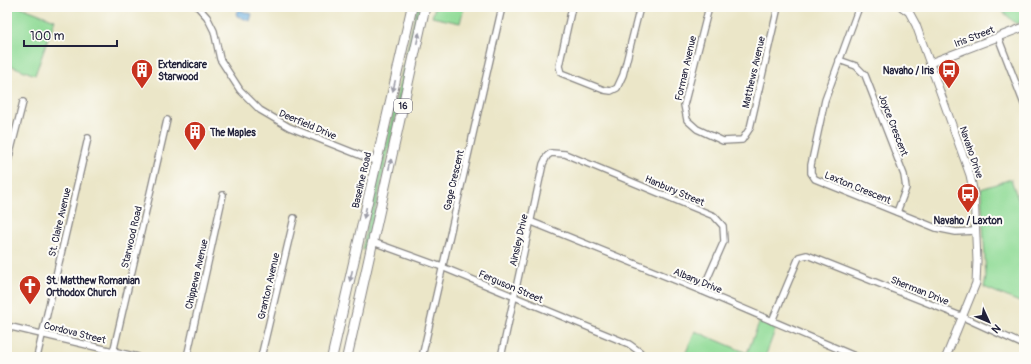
<svg xmlns="http://www.w3.org/2000/svg" width="1031" height="364" font-family="Pangolin,sans-serif">
<style>
.green{fill:#91db97;stroke:#5a7e69}
.water{fill:#67acdd;stroke:#44678c}
.lines{fill:none;stroke-linecap:round;stroke-linejoin:round}
.minor-casing{stroke:#868482;stroke-width:8}
.tertiary-casing{stroke:#868482;stroke-width:9}
.primary-casing{stroke:#868482;stroke-width:11}
.minor{stroke:#fff;stroke-width:5.5}
.tertiary{stroke:#fff;stroke-width:7}
.primary{stroke:#fff;stroke-width:9}
.oneway{fill:#9c9ca7}
.labels{text-anchor:middle;stroke-width:4;stroke-linejoin:round;paint-order:stroke}
.shield{fill:#fdfcf7;stroke:#646373;stroke-width:1}
.shield-label{font-size:9px;font-weight:bold;fill:#22223b}
.street-label{font-size:10px;fill:#22223b;stroke:#fdfcf7}
.poi-label{font-size:10px;font-weight:bold;fill:#22223b;stroke:#fdfcf7;text-anchor:start}
</style>
<rect width="100%" height="100%" fill="#fdfcf7"/>
<filter id="ink" filterUnits="userSpaceOnUse"><feTurbulence type="fractalNoise" baseFrequency=".025" numOctaves="2"/><feDisplacementMap in="SourceGraphic" scale="8" xChannelSelector="R" yChannelSelector="G"/><feConvolveMatrix kernelMatrix="1 2 1 2 8 2 1 2 1" color-interpolation-filters="sRGB"/></filter>
<filter id="wash" filterUnits="userSpaceOnUse"><feTurbulence type="fractalNoise" baseFrequency=".012" numOctaves="4" result="noise"/><feDisplacementMap in="SourceGraphic" scale="16" xChannelSelector="R" yChannelSelector="G"/><feGaussianBlur stdDeviation="0.9" result="paint"/><feColorMatrix in="noise" values="0 0 0 0 0 0 0 0 0 0 0 0 0 0 0 0 0 1.4 0 .05"/><feComposite in="paint" operator="in"/></filter>
<g filter="url(#wash)">
<rect width="100%" height="100%" fill="#ebe6c8"/>
<g class="green">
<path d="M7,7h14l34,13 -20,55 -28,-11z"/>
<path d="M417,7h3l-1,9 -53,234 -4,-1z"/>
<path d="M435,7h29l-4,16 -28,-6z"/>
<path d="M998,7h26v13l-8,4z"/>
<path d="M1011,179l13,38v87l-40,-17 2,-10 -5,-88z"/>
<path d="M761,318l16,7 -12,32h-81l11,-26 52,22z"/>
</g>
<path class="water" d="M239,10l13,4 -2,7 -13,-5 -1,-3z"/>
</g>
<g filter="url(#ink)">
<g class="lines">
<g class="minor-casing">
<g id="minor">
<path d="M198,7l9,10 7,14 6,28 20,31 20,20 29,17 88,35"/>
<path d="M572,7l-13,59 2,7 43,17 7,1 6,-3 6,-13 17,-68"/>
<path d="M709,7l-25,98 3,15 10,9 26,12 19,-1 8,-12 28,-121"/>
<path d="M859,7l-34,93 -14,65v8l4,6 121,49 20,4 19,-1"/>
<path d="M998,37l26,67"/>
<path d="M839,60l17,6 9,9 39,100 2,13 -9,24"/>
<path d="M7,165l16,-63"/>
<path d="M532,222l170,69 155,66"/>
<path d="M373,242l69,25 187,77 11,8 1,5"/>
<path d="M772,321l27,-64 8,-2 156,62 61,28"/>
<path d="M7,326l131,31"/>
<path d="M37,357l51,-219"/>
<path d="M112,357l55,-237"/>
<path d="M187,357l36,-162"/>
<path d="M261,357l33,-139"/>
<path d="M422,357l80,-350"/>
<path d="M501,357l42,-193 4,-8 4,-3 14,1 149,62 9,10 1,15 -22,50"/>
</g>
</g>
<g class="tertiary-casing">
<g id="tertiary">
<path d="M902,7l7,5 7,13 54,150 4,19 3,67 -1,22 -30,74"/>
<path d="M930,63l94,-36"/>
</g>
</g>
<g class="primary-casing">
<g id="primary">
<path d="M332,357l80,-350"/>
<path d="M347,357l78,-350"/>
</g>
</g>
<use href="#minor" class="minor"/>
<use href="#tertiary" class="tertiary"/>
<use href="#primary" class="primary"/>
</g>
<defs><path id="oneway-solid" d="M-6-.8H1V-3.2L6.5 0L1 3.2V.8H-6Z"/></defs>
<g class="oneway">
<use href="#oneway-solid" transform="translate(418 38) rotate(-77)"/>
<use href="#oneway-solid" transform="translate(394 86) rotate(103)"/>
<use href="#oneway-solid" transform="translate(390 164) rotate(-77)"/>
<use href="#oneway-solid" transform="translate(365 213) rotate(103)"/>
<use href="#oneway-solid" transform="translate(351 276) rotate(103)"/>
</g>
</g>
<defs>
<g id="building-pin" transform="scale(1.15)"><path d="M0 17L-7.5 6A9.5 9.5 0 1 1 7.5 6Z" fill="#c8321e" stroke="#fdfcf7"/><path d="M-4-6H4V6H1V3H-1V6H-4ZM-2.5-4.3h1.7v1.8h-1.7ZM.8-4.3h1.7v1.8H.8ZM-2.5-1h1.7V.8h-1.7ZM.8-1h1.7V.8H.8Z" fill="#fff"/></g>
<g id="bus-pin" transform="scale(1.15)"><path d="M0 17L-7.5 6A9.5 9.5 0 1 1 7.5 6Z" fill="#c8321e" stroke="#fdfcf7"/><path d="M-5-6H5V4H4V6H2V4H-2V6H-4V4H-5ZM-3.5-4V0h7V-4ZM-3.5 1.2v1.5H-2V1.2ZM2 1.2v1.5H3.5V1.2Z" fill="#fff"/></g>
<g id="church-pin" transform="scale(1.15)"><path d="M0 17L-7.5 6A9.5 9.5 0 1 1 7.5 6Z" fill="#c8321e" stroke="#fdfcf7"/><path d="M-1.2-6h2.4v3.5h3.3v2.4h-3.3V6h-2.4V-.1h-3.3v-2.4h3.3Z" fill="#fff"/></g>
</defs>
<g fill-rule="evenodd">
<use href="#building-pin" x="142" y="70"/>
<use href="#bus-pin" x="949" y="70"/>
<use href="#building-pin" x="195" y="132"/>
<use href="#bus-pin" x="968" y="194"/>
<use href="#church-pin" x="30" y="286"/>
</g>
<g class="labels">
<rect class="shield" x="394" y="99" width="18" height="14" rx="3"/>
<g class="shield-label">
<text x="403" y="109">16</text>
</g>
<g class="street-label">
<text transform="translate(974 36) rotate(-21)" y="4">Iris Street</text>
<text transform="translate(685 68) rotate(-77)" y="4">Forman Avenue</text>
<text transform="translate(753 72) rotate(-77)" y="4">Matthews Avenue</text>
<text transform="translate(308 124) rotate(23)" y="4">Deerfield Drive</text>
<text transform="translate(894 125) rotate(69)" y="4">Joyce Crescent</text>
<text transform="translate(972 152) rotate(71)" y="4">Navaho Drive</text>
<text transform="translate(361 180) rotate(-77)" y="4">Baseline Road</text>
<text transform="translate(453 180) rotate(-77)" y="4">Gage Crescent</text>
<text transform="translate(858 187) rotate(22)" y="4">Laxton Crescent</text>
<text transform="translate(675 190) rotate(23)" y="4">Hanbury Street</text>
<text transform="translate(59 222) rotate(-77)" y="4">St. Claire Avenue</text>
<text transform="translate(131 237) rotate(-77)" y="4">Starwood Road</text>
<text transform="translate(518 240) rotate(-77)" y="4">Ainsley Drive</text>
<text transform="translate(196 274) rotate(-77)" y="4">Chippewa Avenue</text>
<text transform="translate(698 280) rotate(22)" y="4">Albany Drive</text>
<text transform="translate(268 286) rotate(-77)" y="4">Granton Avenue</text>
<text transform="translate(511 286) rotate(23)" y="4">Ferguson Street</text>
<text transform="translate(920 290) rotate(22)" y="4">Sherman Drive</text>
<text transform="translate(75 332) rotate(14)" y="4">Cordova Street</text>
</g>
<g class="poi-label">
<text x="158" y="68">Extendicare<tspan x="158" dy="12">Starwood</tspan></text>
<text x="934" y="74" text-anchor="end">Navaho / Iris</text>
<text x="210" y="136">The Maples</text>
<text x="968" y="224" text-anchor="middle">Navaho / Laxton</text>
<text x="46" y="284">St. Matthew Romanian<tspan x="46" dy="12">Orthodox Church</tspan></text>
</g>
</g>
<rect width="1031" height="364" fill="none" stroke="#fdfcf7" stroke-width="24"/>
<g transform="translate(989 322) rotate(134)" stroke="#fdfcf7" stroke-width="3" paint-order="stroke">
<path d="M0-3L7 15L0 10L-7 15Z" fill="#22223b"/>
<text y="-6" font-size="11" font-weight="bold" text-anchor="middle" fill="#22223b">N</text>
</g>
<path d="M24 40v6h93v-6" fill="none" stroke="#22223b" stroke-width="2"/>
<text x="30" y="40" font-size="12" fill="#22223b" stroke="#fdfcf7" stroke-width="3" paint-order="stroke">100 m</text>
</svg>
